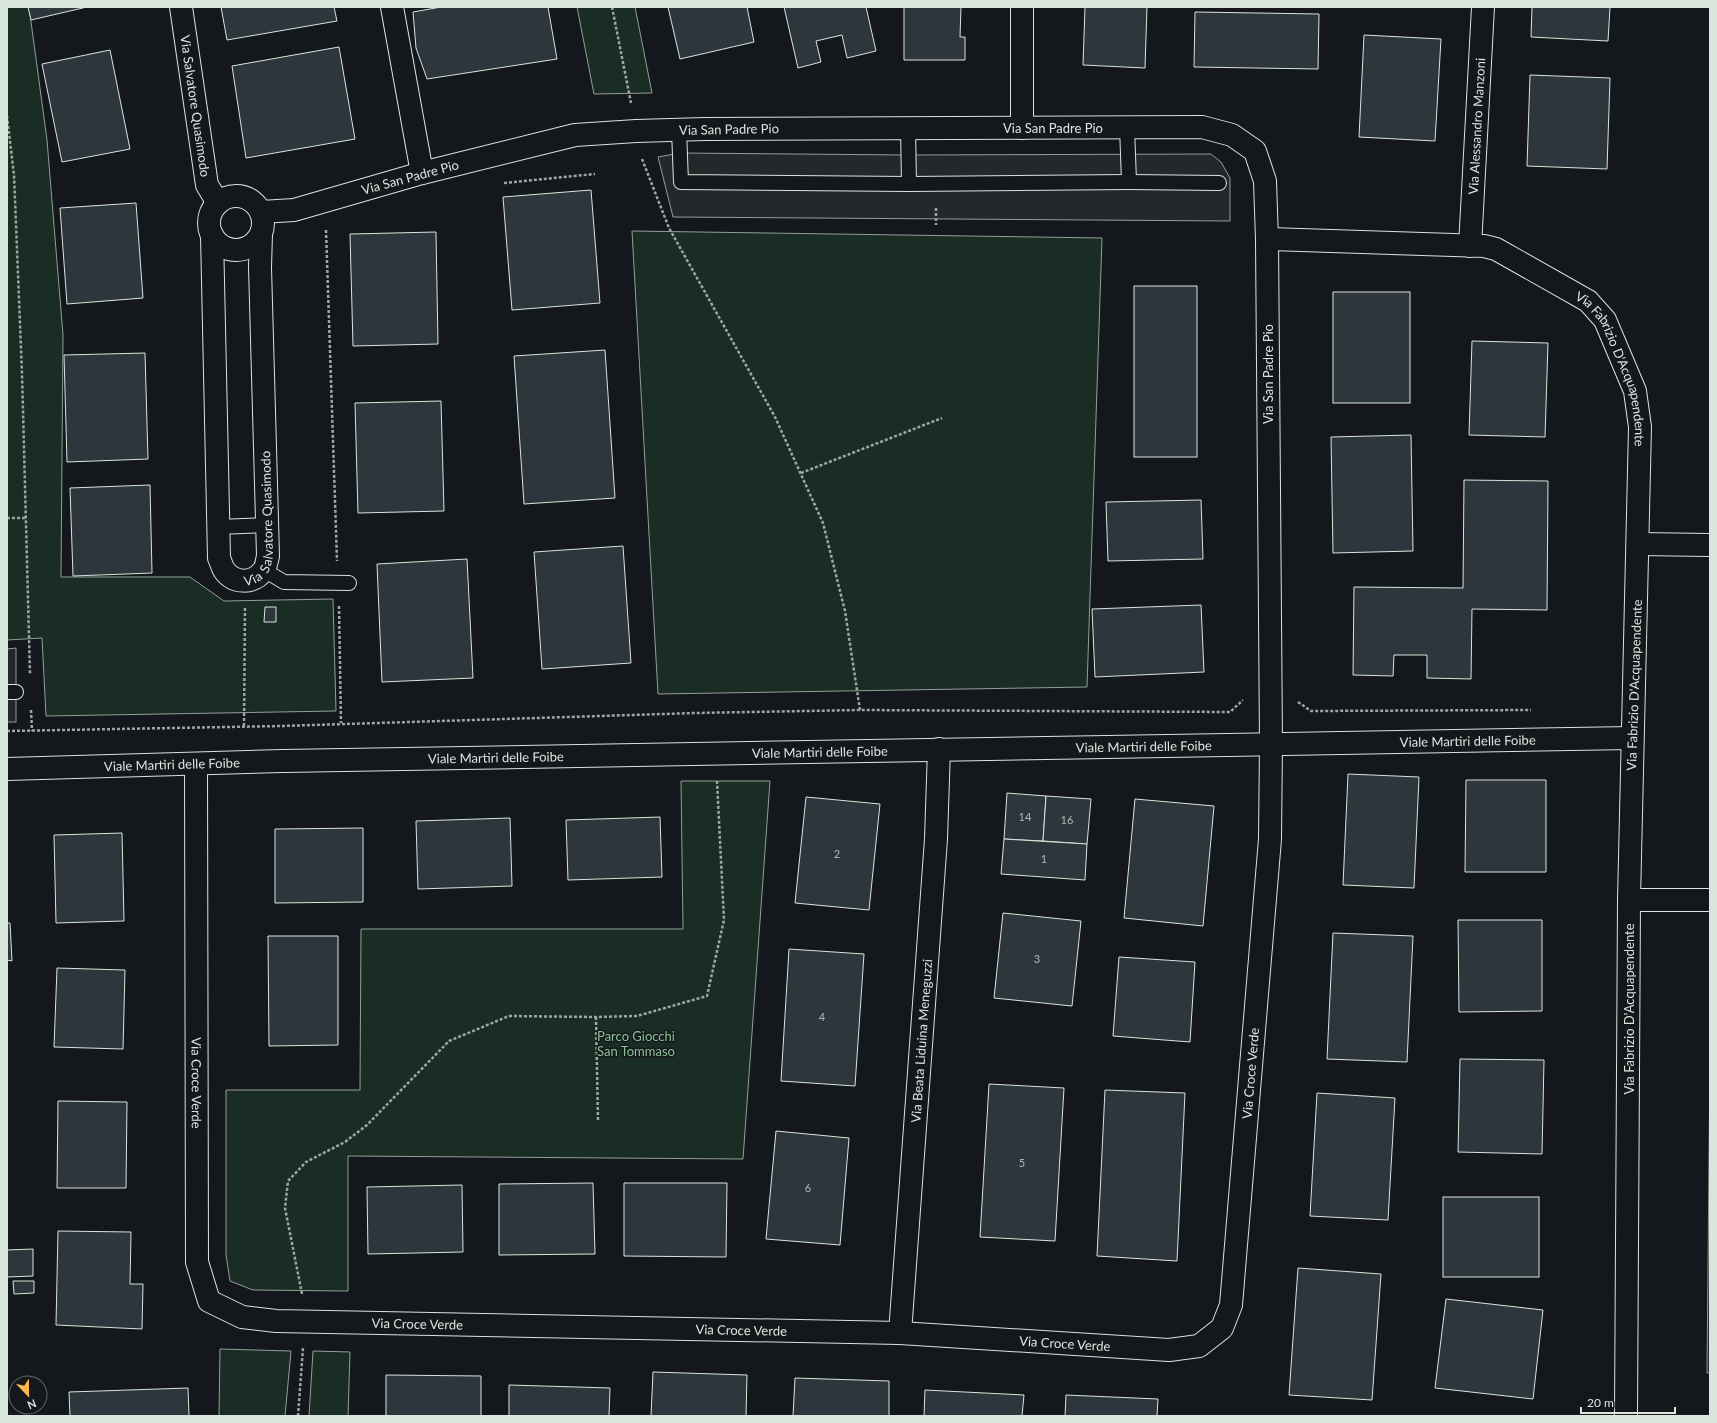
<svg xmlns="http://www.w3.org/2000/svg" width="1717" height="1423" font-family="Lato,sans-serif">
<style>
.green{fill:#1a2d24;stroke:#939e99}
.parking{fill:#24282b;stroke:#939e99}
.building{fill:#2c363c;stroke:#d8e6dc}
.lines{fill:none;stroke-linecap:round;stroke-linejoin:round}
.lane-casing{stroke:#d8e6dc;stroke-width:16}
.street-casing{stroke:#d8e6dc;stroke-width:24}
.path{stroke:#9da8a2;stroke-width:2.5;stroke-dasharray:3 2;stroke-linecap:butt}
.lane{stroke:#14181c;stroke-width:14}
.street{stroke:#14181c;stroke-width:22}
.labels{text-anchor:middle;stroke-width:3;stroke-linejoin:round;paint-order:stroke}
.number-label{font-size:11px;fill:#adbab4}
.street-label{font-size:13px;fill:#d8e6dc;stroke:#14181c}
.park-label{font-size:13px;fill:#8ac095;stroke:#14181c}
</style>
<rect width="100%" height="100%" fill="#14181c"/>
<g class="green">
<path d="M7,7h22l18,133 16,195 -2,242h129l34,24 109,-2 3,112 -290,5 -4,-78 -35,2z"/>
<path d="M577,7h58l17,86 -58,1z"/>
<path d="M632,231l470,7 -15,449 -429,7z"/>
<path d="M681,781h89l-27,378 -395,-3v135l-95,-1 -23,-9 -4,-26v-165h134l1,-161h322z"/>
<path d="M220,1349l71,2 -6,65h-66z"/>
<path d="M313,1351l37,1 -2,64h-39z"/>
</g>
<g class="parking">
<path d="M680,153l228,2 303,-1 10,8 9,16v43l-557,-4 -15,-60z"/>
<path d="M16,648v74h-9v-73z"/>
<path d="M1710,1054v319h-3z"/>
</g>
<g class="building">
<path d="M28,7h59l-56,13z"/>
<path d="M221,7h113l3,14 -110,19z"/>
<path d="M441,7h107l9,52 -130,20 -11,-31 -3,-36z"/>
<path d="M668,7h79l7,35 -74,17z"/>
<path d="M784,7h82l10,44 -29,7 -5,-23 -26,6 5,21 -23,6z"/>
<path d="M904,7h57l-1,30h5v23h-61z"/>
<path d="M1085,7h62l-2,61 -62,-3z"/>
<path d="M1532,7h78l-2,34 -77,-4z"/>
<path d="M1195,12l124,2 -1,55 -124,-2z"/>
<path d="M1364,35l77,4 -6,102 -76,-4z"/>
<path d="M339,47l16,92 -109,19 -14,-92z"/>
<path d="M110,50l20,99 -68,13 -20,-98z"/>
<path d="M1530,75l80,3 -3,91 -80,-3z"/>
<path d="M591,190l9,113 -88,7 -9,-113z"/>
<path d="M136,203l7,95 -76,6 -7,-96z"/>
<path d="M436,232l2,112 -85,2 -3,-112z"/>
<rect x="1134" y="286" width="63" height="171"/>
<rect x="1333" y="292" width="77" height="111"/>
<path d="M1472,341l76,2 -3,94 -76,-2z"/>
<path d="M605,350l10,148 -91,6 -10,-148z"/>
<path d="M145,353l3,106 -81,3 -3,-107z"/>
<path d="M441,401l3,110 -86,2 -3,-110z"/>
<path d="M1411,435l2,116 -80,2 -2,-116z"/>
<path d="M1464,480l84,1 -1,129 -75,-1 -1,70 -44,-1v-23h-33l-1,21 -40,-1 1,-88 109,1z"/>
<path d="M150,485l2,88 -79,3 -3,-88z"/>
<path d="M1201,500l2,59 -95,2 -2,-59z"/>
<path d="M623,546l8,117 -89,6 -8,-117z"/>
<path d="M467,559l6,119 -91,4 -5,-118z"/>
<path d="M1201,605l3,67 -109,5 -3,-68z"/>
<path d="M265,607h11v15h-12z"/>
<path d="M1348,774l71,3 -5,111 -71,-3z"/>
<path d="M1466,780h80v92h-81z"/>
<path d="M1007,793l39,3 -3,45 -39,-2z"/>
<path d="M1046,796l45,3 -4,45 -44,-3z"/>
<path d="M806,797l74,7 -11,106 -74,-7z"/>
<path d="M1135,799l79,7 -11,120 -79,-8z"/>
<path d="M660,817l2,60 -94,3 -2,-60z"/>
<path d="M510,818l2,68 -94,3 -2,-68z"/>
<path d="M363,828v74l-88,1v-74z"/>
<path d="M122,833l2,88 -68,2 -2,-88z"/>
<path d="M1004,839l83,5 -2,36 -84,-6z"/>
<path d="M1003,913l78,8 -9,85 -78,-8z"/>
<path d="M1458,920h84v91l-83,1z"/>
<path d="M7,923h3l2,38 -5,-1z"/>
<path d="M1333,933l80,3 -6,126 -80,-3z"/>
<path d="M268,936h70v109l-69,1z"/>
<path d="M789,949l75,5 -9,132 -74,-5z"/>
<path d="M1119,957l76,5 -5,80 -77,-6z"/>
<path d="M57,968l68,2 -2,79 -69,-2z"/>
<path d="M1460,1059l84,1 -2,94 -84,-2z"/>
<path d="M989,1084l75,4 -9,153 -75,-4z"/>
<path d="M1105,1090l80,3 -8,168 -80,-5z"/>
<path d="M1317,1093l78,5 -7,122 -78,-4z"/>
<path d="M58,1101l69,1 -1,86h-69z"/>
<path d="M776,1131l73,7 -9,107 -74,-6z"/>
<path d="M593,1183l2,71 -96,1v-71z"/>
<path d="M624,1183h103l-1,74 -102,-1z"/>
<path d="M462,1185l1,67 -95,2 -1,-67z"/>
<rect x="1443" y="1197" width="96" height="80"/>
<path d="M58,1231l73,1 -1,52h13l-1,45 -86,-4z"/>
<path d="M33,1249v27l-26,1v-27z"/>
<path d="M1298,1268l83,6 -9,126 -83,-5z"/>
<path d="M13,1281h21v12l-20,1z"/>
<path d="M1446,1299l97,11 -10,89 -98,-11z"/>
<path d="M653,1372l94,3 -1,41h-95z"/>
<path d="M386,1375l95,1v40h-95z"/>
<path d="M795,1378l94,3v35h-96z"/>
<path d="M509,1385l101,3 -1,28h-100z"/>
<path d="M188,1388l1,28h-119l-1,-24z"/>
<path d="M925,1390l99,5 -2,21h-98z"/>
<path d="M1066,1395l92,4 -1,17h-92z"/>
</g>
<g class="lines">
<g class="lane-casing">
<g id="lane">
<path d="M1127,127l2,55"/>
<path d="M908,128l1,56"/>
<path d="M679,130l2,52 228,2 220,-2 90,1"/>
<path d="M218,527l50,-2"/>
<path d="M264,570l20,12 65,1"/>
<path d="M7,692h9"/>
</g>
</g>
<g class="street-casing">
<g id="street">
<path id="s1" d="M181,7l26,178 11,18"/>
<path d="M392,7l30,166"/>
<path d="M1022,7v121"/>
<circle cx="236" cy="223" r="27"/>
<path id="s2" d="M212,235l7,323c2,4 3,9 5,12 10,14 29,14 39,1 3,-3 4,-11 5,-15l-8,-289 1,-33"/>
<path id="s3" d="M1267,239l217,7 12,3 92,52 17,19 30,71 5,36 -11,473 -3,516"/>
<path id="s4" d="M1470,246l13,-239"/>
<path d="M1638,544l72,1"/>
<path id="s5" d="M196,764l1,498 12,39 33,16 34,4 624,12 269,17 30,-4 23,-18 9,-23 39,-466 1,-96 -4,-504 -2,-58 -10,-30 -23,-16 -30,-8 -497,2 -69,2 -61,4 -153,38 -128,37 -33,2"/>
<path id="s6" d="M7,769l276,-8 1349,-23"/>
<path d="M1629,900h81"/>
<path id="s7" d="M900,1333l36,-494 3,-90"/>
</g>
</g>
<g class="path">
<path d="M612,7l19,96"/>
<path d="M7,116l7,59 8,198 8,302"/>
<path d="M642,159l27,69 106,189 48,106 22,88 15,99"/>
<path d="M504,183l91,-9"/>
<path d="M936,208v17"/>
<path d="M326,230l11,331"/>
<path d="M801,473l141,-55"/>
<path d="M7,518h18"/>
<path d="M339,606l2,117"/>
<path d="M1298,702l13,9 220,-1"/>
<path d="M31,710l1,21"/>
<path d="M244,726l1,-119"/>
<path d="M7,731l275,-5 413,-13 165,-3 370,2 13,-12"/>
<path d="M596,1017l2,103"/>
<path d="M302,1294l-17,-86 3,-27 18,-19 39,-20 22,-17 82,-84 60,-25 87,1 41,-1 70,-20 17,-76 -7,-139"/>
<path d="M298,1416l5,-68"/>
</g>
<use href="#lane" class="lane"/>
<use href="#street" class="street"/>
</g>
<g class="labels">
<g class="number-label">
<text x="1025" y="821">14</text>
<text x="1067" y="824">16</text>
<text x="837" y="858">2</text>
<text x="1044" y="863">1</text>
<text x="1037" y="963">3</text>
<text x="822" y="1021">4</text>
<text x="1022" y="1167">5</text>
<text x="808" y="1192">6</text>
</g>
<g class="street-label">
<text dy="5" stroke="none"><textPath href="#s1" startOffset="100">Via Salvatore Quasimodo</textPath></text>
<text dy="5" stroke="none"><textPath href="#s4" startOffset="120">Via Alessandro Manzoni</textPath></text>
<text x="1053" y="133">Via San Padre Pio</text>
<text transform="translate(729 129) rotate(-1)" y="5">Via San Padre Pio</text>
<text transform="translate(410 177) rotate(-15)" y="5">Via San Padre Pio</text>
<text dy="5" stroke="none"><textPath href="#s3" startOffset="408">Via Fabrizio D'Acquapendente</textPath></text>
<text transform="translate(1268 374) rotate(-90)" y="5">Via San Padre Pio</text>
<text dy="5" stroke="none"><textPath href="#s2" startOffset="431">Via Salvatore Quasimodo</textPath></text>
<text transform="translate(1634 685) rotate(-88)" y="5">Via Fabrizio D'Acquapendente</text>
<text dy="5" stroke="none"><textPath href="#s6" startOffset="1461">Viale Martiri delle Foibe</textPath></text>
<text dy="5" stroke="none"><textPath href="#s6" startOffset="1137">Viale Martiri delle Foibe</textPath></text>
<text dy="5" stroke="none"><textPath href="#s6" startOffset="813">Viale Martiri delle Foibe</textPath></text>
<text dy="5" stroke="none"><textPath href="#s6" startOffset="489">Viale Martiri delle Foibe</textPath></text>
<text dy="5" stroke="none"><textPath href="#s6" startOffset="165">Viale Martiri delle Foibe</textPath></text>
<text transform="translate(1629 1009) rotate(-90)" y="5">Via Fabrizio D'Acquapendente</text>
<text dy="5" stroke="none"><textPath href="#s7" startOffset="293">Via Beata Liduina Meneguzzi</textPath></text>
<text dy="5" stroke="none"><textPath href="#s5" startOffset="1820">Via Croce Verde</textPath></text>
<text dy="5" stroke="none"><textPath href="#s5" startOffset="319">Via Croce Verde</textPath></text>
<text dy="5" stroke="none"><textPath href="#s5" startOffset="751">Via Croce Verde</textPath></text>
<text dy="5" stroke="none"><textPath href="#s5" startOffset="1075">Via Croce Verde</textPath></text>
<text dy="5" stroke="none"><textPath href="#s5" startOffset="1399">Via Croce Verde</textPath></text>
</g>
<g class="park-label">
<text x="636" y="1041">Parco Giocchi<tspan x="636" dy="15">San Tommaso</tspan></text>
</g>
</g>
<rect width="1717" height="1423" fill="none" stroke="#d8e6dc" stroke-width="16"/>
<g transform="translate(28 1395) rotate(158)"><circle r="19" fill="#14181c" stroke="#626a69"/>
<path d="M0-3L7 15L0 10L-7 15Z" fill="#ffb74d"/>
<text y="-6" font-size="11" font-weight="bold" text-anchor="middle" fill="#d8e6dc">N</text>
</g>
<path d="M1581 1407v6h94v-6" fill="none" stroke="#d8e6dc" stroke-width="2"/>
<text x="1587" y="1407" font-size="12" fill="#d8e6dc" stroke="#14181c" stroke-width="3" paint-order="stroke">20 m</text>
</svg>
